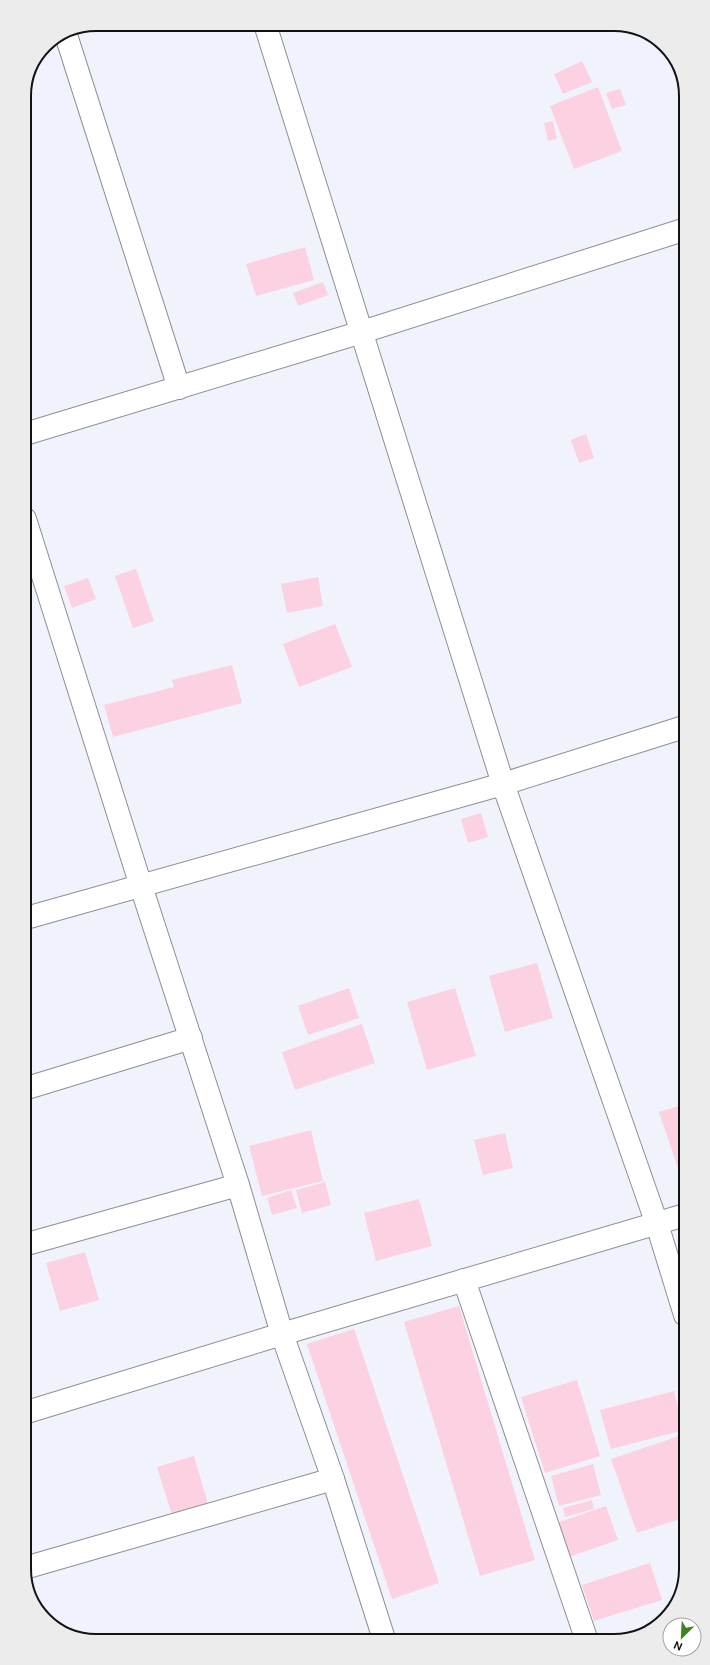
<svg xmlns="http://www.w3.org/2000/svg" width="710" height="1665" font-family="'DM Sans',sans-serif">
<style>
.building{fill:#fcd1e1}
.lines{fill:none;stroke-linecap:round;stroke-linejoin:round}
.street-casing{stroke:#8d8f97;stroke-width:24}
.street{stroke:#fff;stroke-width:22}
.rim{fill:none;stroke:#131316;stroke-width:2}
</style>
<rect width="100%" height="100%" fill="#f1f3fc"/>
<g class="building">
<path d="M582,61l10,21 -29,12 -9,-20z"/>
<path d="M598,87l24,64 -48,18 -24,-63z"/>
<path d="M620,89l6,16 -14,4 -6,-16z"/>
<path d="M553,121l4,18 -9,2 -4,-18z"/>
<path d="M305,247l9,33 -58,16 -10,-32z"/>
<path d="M323,282l5,13 -30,11 -5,-13z"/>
<path d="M586,434l8,24 -15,5 -8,-23z"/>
<path d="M136,569l18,52 -21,7 -18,-52z"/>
<path d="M318,577l5,29 -36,7 -6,-29z"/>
<path d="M88,578l8,21 -24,9 -8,-22z"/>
<path d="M335,624l17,43 -53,20 -16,-43z"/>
<path d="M232,665l10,38 -129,34 -9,-32 70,-18 -2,-7z"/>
<path d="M481,813l7,24 -20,6 -7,-24z"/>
<path d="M537,963l16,55 -48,14 -16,-56z"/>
<path d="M349,988l10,30 -51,17 -10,-29z"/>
<path d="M455,988l21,68 -49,14 -20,-68z"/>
<path d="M362,1024l13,39 -80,27 -13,-38z"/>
<path d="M685,1104v79h-2l-24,-71z"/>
<path d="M311,1130l12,51 -61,15 -13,-50z"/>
<path d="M505,1133l8,35 -30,7 -9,-35z"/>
<path d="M325,1182l6,23 -29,8 -6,-23z"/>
<path d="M291,1190l6,18 -25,7 -5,-17z"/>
<path d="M419,1199l13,47 -56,15 -12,-48z"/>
<path d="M685,1230v19l-7,-16z"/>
<path d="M85,1252l14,48 -39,11 -14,-48z"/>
<path d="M459,1306l76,254 -55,16 -76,-254z"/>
<path d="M354,1329l85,254 -47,16 -85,-255z"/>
<path d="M577,1380l23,76 -55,17 -24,-76z"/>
<path d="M674,1391l10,39 -73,19 -11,-39z"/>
<path d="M682,1435l4,9v73l-49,16 -26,-74z"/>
<path d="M194,1456l14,48 -36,11 -15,-48z"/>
<path d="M593,1464l8,31 -42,11 -8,-30z"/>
<path d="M592,1500l2,9 -29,8 -2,-9z"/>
<path d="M606,1506l12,34 -55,19 -12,-34z"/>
<path d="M650,1563l12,37 -68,21 -12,-36z"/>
</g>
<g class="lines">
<g class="street-casing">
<g id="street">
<path d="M265,24l238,760 154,440 28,91"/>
<path d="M65,32l114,356"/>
<path d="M25,434l337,-102 321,-102"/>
<path d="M25,519l116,367 97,299 44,149 51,145 51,160"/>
<path d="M26,918l477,-134 181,-57"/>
<path d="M27,1088l164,-50"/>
<path d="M27,1244l211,-59"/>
<path d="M464,1280l122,358"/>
<path d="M27,1412l255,-78 403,-119"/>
<path d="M28,1567l305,-88"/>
</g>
</g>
<use href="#street" class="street"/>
</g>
<path d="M0 0H710V1665H0ZM96 31H614A65 65 0 0 1 679 96V1569A65 65 0 0 1 614 1634H96A65 65 0 0 1 31 1569V96A65 65 0 0 1 96 31Z" fill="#ececec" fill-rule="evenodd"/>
<path class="rim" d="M96 31H614A65 65 0 0 1 679 96V1569A65 65 0 0 1 614 1634H96A65 65 0 0 1 31 1569V96A65 65 0 0 1 96 31Z"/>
<g transform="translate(682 1637) rotate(204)"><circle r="19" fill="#ffffff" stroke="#a1a1a2"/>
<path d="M0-3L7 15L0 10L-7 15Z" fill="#408123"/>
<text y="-6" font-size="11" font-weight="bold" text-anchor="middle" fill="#131316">N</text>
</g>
</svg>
